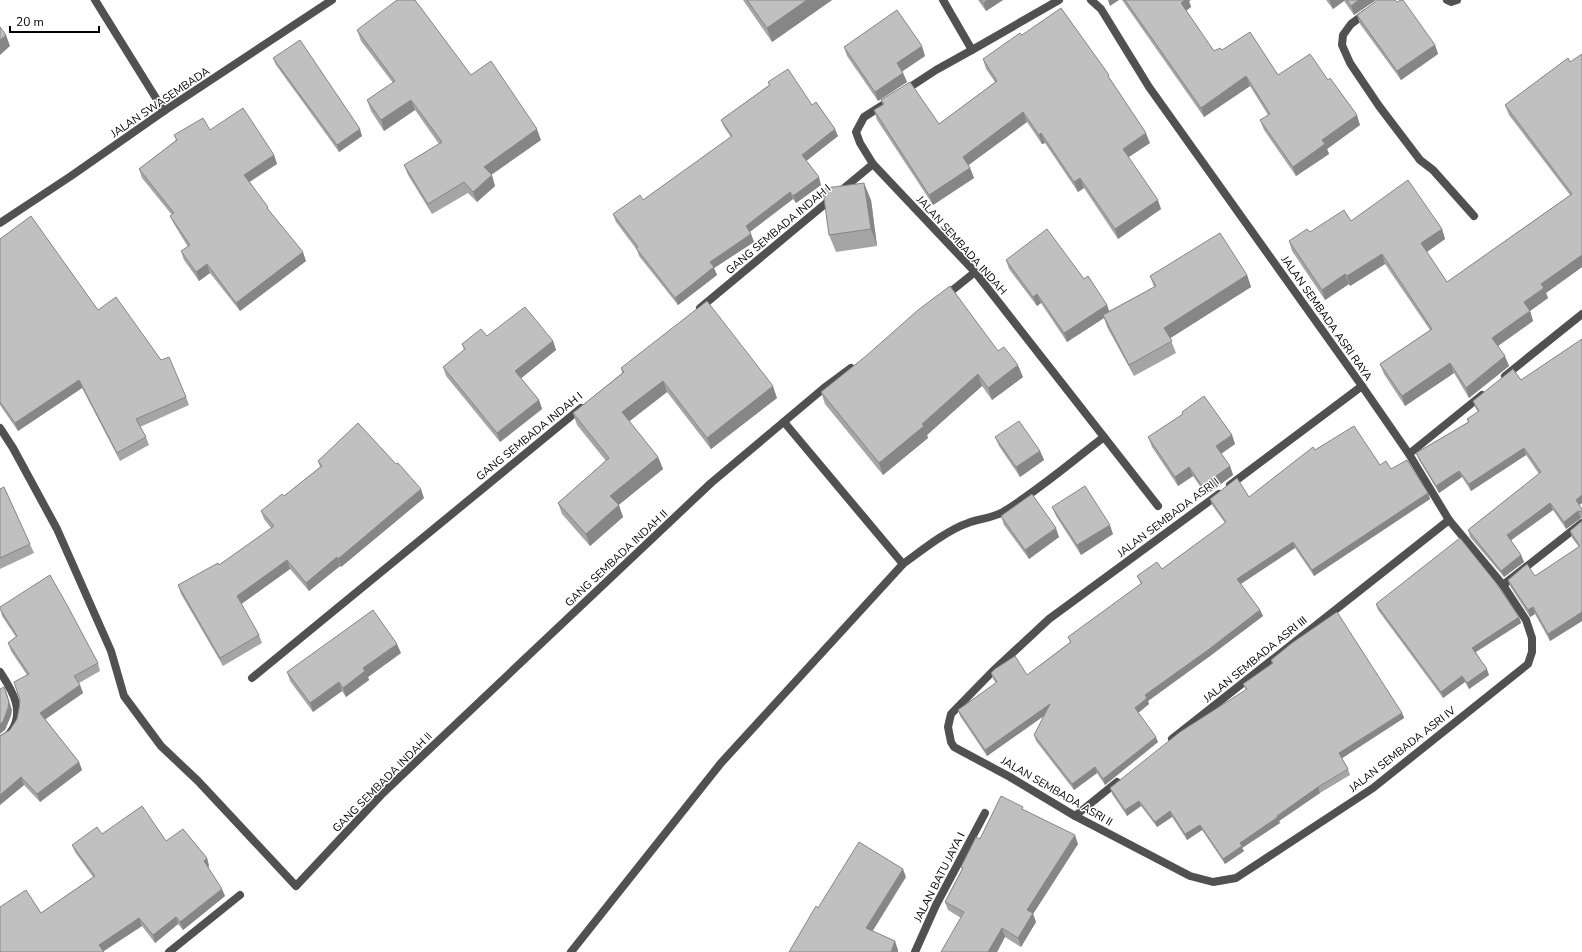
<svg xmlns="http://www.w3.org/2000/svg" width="1582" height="952" font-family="'Nunito Sans',sans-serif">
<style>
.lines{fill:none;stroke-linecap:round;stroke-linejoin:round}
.minor{stroke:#515151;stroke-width:8}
.tertiary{stroke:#515151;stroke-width:8}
.wall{fill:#a5a5a5}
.shaded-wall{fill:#868686}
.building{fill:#c0c0c0;stroke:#868686}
.labels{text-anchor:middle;stroke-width:3;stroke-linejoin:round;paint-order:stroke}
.street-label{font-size:11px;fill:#000;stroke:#fff}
</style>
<rect width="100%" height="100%" fill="#fff"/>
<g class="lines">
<g class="minor">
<path d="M943,0l29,50 87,-50"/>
<path d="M1091,0l10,9 48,78 213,299 47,68 40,66 54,65 23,35 6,18v14l-4,12 -155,124 -137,90 -23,4 -23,-6 -115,-60 -65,-39 -56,-30 -3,-5 -3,-15 3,-13 41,-42 57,-53 170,-125"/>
<path d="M1447,0l4,2 6,-2"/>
<path d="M1366,13l-15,11 -8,11 -1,10 8,18 29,43 41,54 13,10 41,46"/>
<path d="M904,91l32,-21 36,-20"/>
<path d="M883,105l-19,12 -8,15 4,11 13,21 102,108 183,234"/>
<path d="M944,297l31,-25"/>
<path d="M700,308l173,-144"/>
<path d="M1505,376l77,-62"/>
<path d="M784,422l119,142"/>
<path d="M0,428l13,20 44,81 54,122 13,45 37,50 37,35 98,105 87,-93 328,-310 113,-95 27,-20"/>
<path d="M1409,454l73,-59"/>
<path d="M1230,485l132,-99"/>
<path d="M1503,585l79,-62"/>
<path d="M0,672c12,18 26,40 10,61 -2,3 -7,5 -10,7"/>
<path d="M252,678l329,-270"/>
<path d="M1172,739l277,-219"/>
<path d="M1075,816l42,-34"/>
<path d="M169,952l71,-57"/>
<path d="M571,952l150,-189 182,-199c18,-13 44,-34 65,-41 11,-4 24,-5 35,-11 36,-22 68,-50 101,-75"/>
<path d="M915,952l21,-47 49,-92"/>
</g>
<g class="tertiary">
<path d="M95,0l69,111"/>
<path d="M0,223l71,-47 93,-65 168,-111"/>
</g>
</g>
<g class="wall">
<path d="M743,0h89l-60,42z"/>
<path d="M978,0h25l-17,11z"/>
<path d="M1122,0h69l-2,1 2,6 -5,4 28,40 8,-1 56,25 50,5 32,45 -33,24 2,5 -33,22 -32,-46 -4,-10 8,-5 -18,-29 -46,31z"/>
<path d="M1326,0h50l-22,15 -10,-14 -11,8z"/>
<path d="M1357,15l78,30 3,9 -37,26 -41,-56z"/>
<path d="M357,30l114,45 70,65 -50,35 4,11 -18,16 -9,-9 -36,21 -24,-39 -4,-10 35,-21 -24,-34 -31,21 -13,-20 -4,-11 26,-17 -32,-42z"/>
<path d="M1022,35l89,45 39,63 -22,14 33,52 -43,30 -34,-51 -6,4 -33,-49 -3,1 -15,-22 -59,43 2,3 4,10 -41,27 -56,-85 -3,-10 9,-5 -2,-5 58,24 56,-42 -9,-13 -3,-10z"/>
<path d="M844,47l81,9 -23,15 5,11 -29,19 -31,-45z"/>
<path d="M273,58l89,78 -23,16 -63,-87z"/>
<path d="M1568,58l14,209 -36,26 2,5 -18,13 3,10 -35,25 11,20 -40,32 -15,-25 -49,33 -21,-32 -4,-10 50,-34 -45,-66 -35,22 -1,-2 -24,16 -33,-49 -3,-10 21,-9 41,-11 91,8 3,10 -18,13 20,30 123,-87 -61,-80 -4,-10z"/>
<path d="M768,82l44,23 26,31 -32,25 15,24 -25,18 -3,-4 -43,33 4,10 -40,26 3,7 -39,30 -39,-49 -2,-6 -21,-28 -3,-8 30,-14 88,-63 -7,-10 -3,-7 48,-35z"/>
<path d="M210,130l64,25 3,9 -27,18 20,30 36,49 -66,50 -30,-38 -11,8 -15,-21 -3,-9 7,-4 -14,-23 -4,-8 2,-1 -30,-37 -3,-9 37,-29 -2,-5z"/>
<path d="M871,200l6,46 -41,6 -7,-17z"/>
<path d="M0,239l98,71 88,87 3,8 -49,22 6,10 3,8 -29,16 -38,-73 -64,43 -18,-26z"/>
<path d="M1006,260l78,19 23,26 2,6 45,-24 -4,-11 97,-1 4,12 -81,51 6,15 -42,23 -27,-49 -3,-9 -37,24 -26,-39 -4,3 -28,-37z"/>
<path d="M487,336l66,5 3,9 -35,28 18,22 3,9 -42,33 -54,-66 -3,-9 21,-17 -2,-6z"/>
<path d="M1582,339v164l-3,2 3,4v9h-1l-15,11 -13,-19 -42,30 10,15 3,7 -20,15 -34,-40 -2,-7 71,-56 -13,-19 -55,36 -9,-14 -23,16 -20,-33 -3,-7 52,-31 -1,-3 11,-7 -3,-5 -2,-6 48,-21z"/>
<path d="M998,351l25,26 -31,23 -10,-14 -55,49 1,3 -45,37 -58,-71 -4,-12z"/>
<path d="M621,368l156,30 -66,51 -44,-57 -38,29 29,36 5,12 -45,36 5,12 -33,29 -28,-32 -4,-11 48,-42 -29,-36 -4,-12 49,-40z"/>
<path d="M1182,412l50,23 3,9 -14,10 9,12 3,9 -27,20 -13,-19 -15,10 -26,-39 -4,-10 35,-23z"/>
<path d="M995,437l45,14 4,9 -24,17 -21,-31z"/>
<path d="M1315,450l65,15 11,4 37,24 2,6 -116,77 -19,-28 -54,36 19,26 3,6 -53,40 -62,45 1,3 -11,9 20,29 -53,43 -8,-12 -23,17 -38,-49 -2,-6 10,-19 -57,40 -27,-40 -2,-6 38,-27 -3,-4 -2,-6 36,2 43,-33 -2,-5 73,-53 -4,-8 25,-7 63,-46 -13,-18 -2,-6 39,-2z"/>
<path d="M318,461l106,37 -83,69 -1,-1 -31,25 -19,-22 -49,35 18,31 3,8 -39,23 -42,-72 -3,-9 41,-20 52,-37 -7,-9 -3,-8 23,-15 36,-29z"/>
<path d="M0,489l30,55 4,9 -34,16z"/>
<path d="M1052,507l61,27 -32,21 -25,-39z"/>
<path d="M1001,516l58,21 -30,22 -25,-34z"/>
<path d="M1582,521v100l-32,20 -15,-27 -5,3 -20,-31 -2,-6 27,-4 44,-29 -7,-9 -2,-7z"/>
<path d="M1376,604l143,13 2,6 -45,29 13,23 -20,14 -4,-7 -22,16 -65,-88z"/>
<path d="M0,607l98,56 2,8 -21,12 4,10 -38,26 34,43 3,8 -42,32 -16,-17 -24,20 10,-75 7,-11 10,-44 -16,-24 -3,-8 8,-6 -14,-21z"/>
<path d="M401,653l-33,24 1,3 -23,17 -4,-6 -29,21 -23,-31 -3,-9z"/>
<path d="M1271,660l131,53 2,5 -63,40 7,11 2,6 -30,18 -41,28 1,2 -38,25 2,3 -19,13 -23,-34 -15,10 -15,-23 -15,10 -16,-21 -14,10 -15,-22 -2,-6 136,-98 -3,-6 29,-20z"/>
<path d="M1024,810l54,34 -45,70 3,8 -15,25 -16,-10 -8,15h-56l20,-34 -13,-8 -3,-8 17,-33 -1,-2 19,-28z"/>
<path d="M102,834l64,7 41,17 2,8 -1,1 17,29 -42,34 -5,-6 -23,19 -13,-17 -38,25 -63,-38 52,-36 -18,-25 -3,-7z"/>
</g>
<g class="shaded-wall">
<path d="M807,0h25l-60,42 -5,-14z"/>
<path d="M988,0h15l-17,11 -3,-8z"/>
<path d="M1108,0h11l-9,6z"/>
<path d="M1185,0h6l-2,1 2,6 -7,5 -3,-9z"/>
<path d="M1329,0h15v1l-11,8z"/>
<path d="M1359,0h17l-22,15 -3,-9z"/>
<path d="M6,35l4,11 -10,9v-15z"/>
<path d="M1435,45l3,9 -37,26 -4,-9z"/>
<path d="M922,46l3,10 -25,17 -3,-10z"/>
<path d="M903,73l4,9 -29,19 -3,-9z"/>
<path d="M1246,76l4,10 -46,31 -3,-9z"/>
<path d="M411,100l4,10 -31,21 -3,-11z"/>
<path d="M1023,112l4,10 -61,45 -3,-10z"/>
<path d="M1357,115l3,10 -33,24 2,5 -33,22 -3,-9 29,-27z"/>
<path d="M360,129l2,7 -23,16 -2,-7z"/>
<path d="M537,129l4,11 -53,37 -4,-10z"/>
<path d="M835,129l3,7 -33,26 -3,-7z"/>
<path d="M1041,133l4,10 -3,1 -3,-9z"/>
<path d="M1146,133l4,10 -24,16 -3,-10z"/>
<path d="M274,155l3,9 -30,19 -3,-8z"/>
<path d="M970,168l4,10 -41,27 -4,-10z"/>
<path d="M492,175l3,11 -18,16 -4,-10z"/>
<path d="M819,177l2,8 -25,18 -3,-7z"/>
<path d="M1080,178l4,10 -6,4 -4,-10z"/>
<path d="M864,183l7,17 6,46 -6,-17z"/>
<path d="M790,192l3,7 -45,34 -2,-7z"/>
<path d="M1158,200l3,9 -43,30 -3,-10z"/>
<path d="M1442,229l3,10 -20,14 -4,-10z"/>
<path d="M751,234l3,8 -40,26 3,7 -39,30 -3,-7 35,-36z"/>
<path d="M303,252l3,9 -66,50 -4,-8z"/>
<path d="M1382,254l3,10 -35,22 -3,-10z"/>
<path d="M1582,255v12l-36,26 2,5 -18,13 3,10 -38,27 -3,-10 32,-36 17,-18z"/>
<path d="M207,264l3,9 -11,8 -3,-9z"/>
<path d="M1345,274l4,10 -24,16 -3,-10z"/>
<path d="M1247,275l4,12 -82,52 -5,-11z"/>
<path d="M1037,294l4,9 -4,3 -4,-9z"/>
<path d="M1107,305l3,9 -7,1 1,3 -37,24 -3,-9z"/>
<path d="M553,341l3,9 -37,30 -4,-9z"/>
<path d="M1505,356l4,10 -40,32 -3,-10z"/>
<path d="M1450,363l4,10 -49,33 -3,-10z"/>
<path d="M1018,365l5,12 -31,23 -4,-12z"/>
<path d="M978,374l4,12 -55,49 1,3 -45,37 -4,-12z"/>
<path d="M79,380l3,8 -64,43 -3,-8z"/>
<path d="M663,381l4,11 -41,32 -4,-12z"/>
<path d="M773,386l4,12 -66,51 -4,-11z"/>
<path d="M539,400l3,9 -42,33 -3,-9z"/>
<path d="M1232,435l3,9 -16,11 -3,-9z"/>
<path d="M1524,448l2,7 -55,36 -2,-7z"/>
<path d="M1040,451l4,9 -24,17 -4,-10z"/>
<path d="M658,457l5,12 -48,39 -5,-12z"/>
<path d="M1230,466l3,9 -27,20 -4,-9z"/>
<path d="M1189,467l4,9 -15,10 -3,-9z"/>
<path d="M1459,471l3,6 -23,16 -3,-7z"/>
<path d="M421,489l3,9 -83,69 -3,-8z"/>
<path d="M1428,493l2,6 -116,77 -2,-6z"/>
<path d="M1582,495v8l-4,3 -2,-6z"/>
<path d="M1550,503l3,7 -43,31 -3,-6z"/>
<path d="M619,505l4,12 -33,29 -4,-12z"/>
<path d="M1578,511l3,7 -15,11 -2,-7z"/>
<path d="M1110,525l3,9 -32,21 -4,-10z"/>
<path d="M1056,528l3,9 -30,22 -4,-9z"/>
<path d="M1293,542l2,6 -56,37 -2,-6z"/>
<path d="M1521,555l3,7 -20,15 -3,-6z"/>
<path d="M337,557l3,9 -31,25 -3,-8z"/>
<path d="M287,560l3,9 -50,36 -3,-9z"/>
<path d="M1533,607l2,7 -5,3 -2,-7z"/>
<path d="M1260,610l3,6 -53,40 -62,45 1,3 -12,10 -2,-6 10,-13z"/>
<path d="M1582,612v9l-32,20 -2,-7z"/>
<path d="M1519,617l2,6 -47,30 -2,-5z"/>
<path d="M397,644l4,9 -33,24 1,3 -23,17 -3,-9 20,-20z"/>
<path d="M1487,669l2,6 -20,14 -2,-6z"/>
<path d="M1462,676l3,6 -22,16 -2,-6z"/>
<path d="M339,682l3,9 -29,21 -3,-9z"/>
<path d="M80,685l3,8 -40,28 -3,-8z"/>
<path d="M5,688l7,22 -1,6 -6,14 -5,4v-10z"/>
<path d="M1050,704l2,6 -65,46 -2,-6z"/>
<path d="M1402,713l2,5 -63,41 -2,-6z"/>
<path d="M1156,737l2,5 -53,43 -2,-6z"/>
<path d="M79,762l3,8 -42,32 -3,-8z"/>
<path d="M1095,767l2,6 -23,17 -2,-6z"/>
<path d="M21,777l3,8 -24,20v-10z"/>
<path d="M1318,787l2,6 -41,28 1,2 -38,25 2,3 -19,13 -2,-5 17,-16z"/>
<path d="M1139,801l2,5 -14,10 -2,-6z"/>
<path d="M1170,811l2,6 -15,10 -2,-5z"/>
<path d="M1200,825l2,5 -15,10 -2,-6z"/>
<path d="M1075,835l3,9 -45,70 3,8 -15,25 -3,-9 9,-28z"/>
<path d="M207,858l2,8 -2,2 -3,-7z"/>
<path d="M903,869l3,8 -37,60 -3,-9z"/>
<path d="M222,889l3,7 -42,34 -3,-8z"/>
<path d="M176,917l2,7 -23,19 -2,-8z"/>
<path d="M139,918l3,8 -40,26 -3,-7z"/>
<path d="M1002,928l3,9 -8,15h-9z"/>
<path d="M895,941l3,9v2h-7z"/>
</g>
<g class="building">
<path d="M397,0h18l56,75 20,-14 46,68 -53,38 8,8 -19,17 -9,-10 -36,22 -24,-39 38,-23 -31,-42 -30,20 -14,-20 28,-19 -38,-51z"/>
<path d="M747,0h60l-40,28z"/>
<path d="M981,0h7l-5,3z"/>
<path d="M1125,0h60l-4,3 33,48 6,-3 2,2 28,-18 28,43 32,-21 18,26 2,-2 27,37 -35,25 3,4 -32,23 -33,-47 10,-6 -24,-38 -45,32z"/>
<path d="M1347,0h12l-8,6z"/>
<path d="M1378,0h17l2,2 4,-2h2l32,45 -38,26 -40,-56z"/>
<path d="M1061,8l48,67 -1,1 38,57 -23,16 35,51 -43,29 -35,-51 -6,4 -33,-49 -2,2 -16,-23 -60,45 7,11 -41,27 -55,-85 10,-6 -3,-4 29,-18 29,42 58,-43 -14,-22 37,-26 2,2z"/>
<path d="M897,10l25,36 -25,17 6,10 -28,19 -31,-45z"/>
<path d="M0,27l6,8 -6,5z"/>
<path d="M300,40l60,89 -23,16 -64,-87z"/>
<path d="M1582,54v201l-41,29 3,4 -20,14 6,9 -38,27 13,18 -39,32 -16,-25 -48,33 -22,-32 52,-35 -50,-75 -35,22 -2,-2 -23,16 -33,-49 18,-12 3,3 34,-22 7,11 57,-41 34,49 -21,14 26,39 125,-88 -67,-89 63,-47 2,4z"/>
<path d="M788,69l24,36 4,-3 19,27 -33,26 17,22 -26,19 -3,-4 -44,34 5,8 -41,28 4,5 -39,31 -39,-50 2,-1 -25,-33 27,-19 3,5 89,-64 -11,-16 49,-35 -2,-3z"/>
<path d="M243,108l31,47 -30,20 24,32 -1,1 36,44 -67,51 -29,-39 -11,8 -15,-21 9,-6 -20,-29 4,-3 -35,-44 38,-29 -3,-5 29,-17 7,12z"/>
<path d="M864,183l7,46 -42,6 -6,-44 3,-3z"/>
<path d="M31,216l67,94 18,-13 45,63 8,-3 17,40 -50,22 10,18 -29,16 -38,-73 -64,43 -15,-21v-163z"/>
<path d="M1047,229l37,50 4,-3 19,29 -43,28 -27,-39 -4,3 -27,-37z"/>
<path d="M1220,233l27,42 -83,53 8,13 -43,24 -26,-50 53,-29 -6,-10z"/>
<path d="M950,286l48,65 6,-4 14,18 -30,23 -10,-14 -56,50 2,2 -45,37 -58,-71 45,-36 52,-46z"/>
<path d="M707,301l66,85 -66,52 -44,-57 -41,31 36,45 -48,39 9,9 -33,29 -28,-31 51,-45 -36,-45 51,-41 -3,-4z"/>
<path d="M525,307l28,34 -38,30 24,29 -42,33 -54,-66 22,-18 -3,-5 19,-15 6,7z"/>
<path d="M1582,339v156l-6,5 6,9v3l-4,-1 -14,11 -14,-19 -43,32 14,20 -20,16 -33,-41 73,-58 -17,-24 -55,36 -10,-13 -23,15 -20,-33 53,-31 -2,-3 12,-8 -6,-10 40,-32 8,11z"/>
<path d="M1204,396l28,39 -16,11 14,20 -28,20 -13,-19 -14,10 -27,-40 35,-23 -1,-2z"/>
<path d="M1019,421l21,30 -24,16 -21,-30z"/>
<path d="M358,423l38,41 2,-1 23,26 -83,70 -1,-2 -31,26 -19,-23 -50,36 22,39 -39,23 -42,-73 40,-22 1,2 55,-39 -13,-15 21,-17 2,2 38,-30 -4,-5z"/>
<path d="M1354,426l26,39 6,-4 5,8 16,-9 21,33 -116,77 -19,-28 -56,37 23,31 -52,40 -63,45 2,3 -12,10 21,29 -53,42 -8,-12 -23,17 -38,-49 16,-31 -65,46 -27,-40 39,-28 -6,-9 4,-4 20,-13 12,19 44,-33 -3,-5 74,-54 -5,-7 20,-14 5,7 64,-47 -16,-23 27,-21 12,19 64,-50 2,3z"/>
<path d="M1085,486l25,39 -33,20 -25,-38z"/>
<path d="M4,487l26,57 -30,14v-69z"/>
<path d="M1032,494l24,34 -31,22 -24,-34z"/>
<path d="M1582,521v91l-34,22 -15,-27 -5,3 -20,-30 19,-16 8,12 45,-30 -10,-15z"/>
<path d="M1460,538l36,45 23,34 -47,31 15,21 -20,14 -5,-7 -21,16 -65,-88z"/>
<path d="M50,575l17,30 31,58 -24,13 6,9 -40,28 39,49 -42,32 -16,-17 -21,18v-59l10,-6 7,-11 2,-10 1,-9 -6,-18 15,-8 -21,-31 9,-7 -17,-27v-2z"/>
<path d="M373,610l24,34 -34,24 2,3 -22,17 -4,-6 -29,21 -23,-31z"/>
<path d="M1337,612l65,101 -63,40 9,16 -30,18 -41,29 1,1 -38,26 2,3 -19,13 -23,-34 -15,9 -15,-23 -15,11 -16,-21 -14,9 -15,-22 70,-56 67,-43 -4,-5 30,-21 -2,-3 21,-17z"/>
<path d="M4,687l5,15 -1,6 -5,14 -3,2v-35z"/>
<path d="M1001,796l22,11 -1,2 53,26 -48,75 6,3 -15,25 -16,-10 -14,24h-47l23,-40 -19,-10 18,-34 -2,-1 15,-30 4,2z"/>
<path d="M142,806l24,35 17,-12 24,29 -3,3 18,28 -42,33 -4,-5 -23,18 -14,-17 -40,27 5,7h-104v-45l26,-17 15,23 54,-37 -23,-31 25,-18 5,7z"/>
<path d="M859,842l44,27 -37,59 29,13 -4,11h-102l27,-46 2,2z"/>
</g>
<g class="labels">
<g class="street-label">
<text transform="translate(160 102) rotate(-34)" y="4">JALAN SWASEMBADA</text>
<text transform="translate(778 229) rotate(-40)" y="4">GANG SEMBADA INDAH I</text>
<text transform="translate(962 245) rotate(48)" y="4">JALAN SEMBADA INDAH</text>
<text transform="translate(1327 318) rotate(55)" y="4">JALAN SEMBADA ASRI RAYA</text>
<text transform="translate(529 436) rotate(-39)" y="4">GANG SEMBADA INDAH I</text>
<text transform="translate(1168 517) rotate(-37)" y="4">JALAN SEMBADA ASRI I</text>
<text transform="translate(616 558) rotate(-43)" y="4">GANG SEMBADA INDAH II</text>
<text transform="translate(1255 659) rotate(-39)" y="4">JALAN SEMBADA ASRI III</text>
<text transform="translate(1402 749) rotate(-38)" y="4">JALAN SEMBADA ASRI IV</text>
<text transform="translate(382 782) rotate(-45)" y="4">GANG SEMBADA INDAH II</text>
<text transform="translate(1057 791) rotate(30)" y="4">JALAN SEMBADA ASRI II</text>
<text transform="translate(939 877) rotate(-63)" y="4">JALAN BATU JAYA I</text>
</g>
</g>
<path d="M10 26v6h89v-6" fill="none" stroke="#000000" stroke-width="2"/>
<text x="16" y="26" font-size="12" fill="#000000" stroke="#ffffff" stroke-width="3" paint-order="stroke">20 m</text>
</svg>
